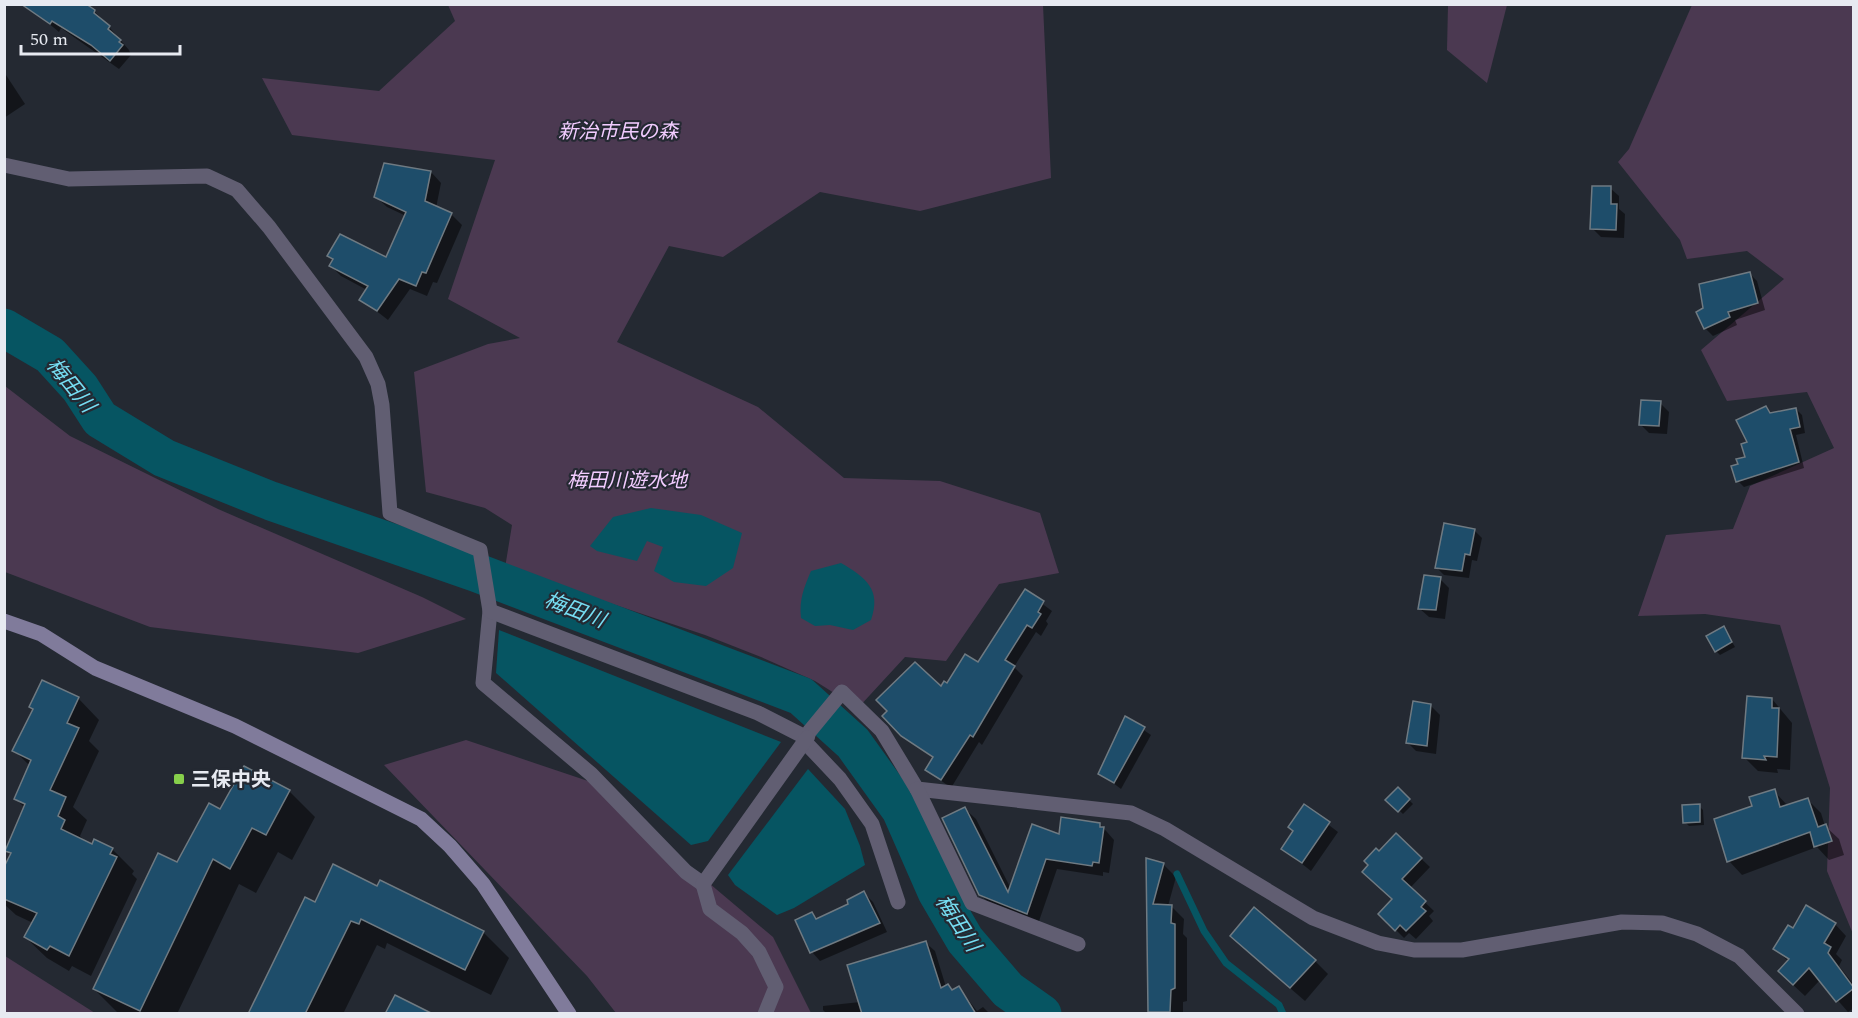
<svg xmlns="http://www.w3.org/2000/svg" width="1858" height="1018" font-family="Spectral,'Noto Sans JP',serif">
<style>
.green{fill:#4b3951}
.water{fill:#065562}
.shadow{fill:#0007}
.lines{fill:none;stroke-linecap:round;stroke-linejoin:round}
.stream{stroke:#065562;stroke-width:7}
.river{stroke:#065562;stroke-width:39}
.building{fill:#1e4d6a;stroke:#6f7a82;stroke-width:1.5}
.street{stroke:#615e72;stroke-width:15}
.secondary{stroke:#807b9b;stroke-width:15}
.poi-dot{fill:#87cf4b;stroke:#242932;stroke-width:2}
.labels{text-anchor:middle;stroke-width:4.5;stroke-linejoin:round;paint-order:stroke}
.park-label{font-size:20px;font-style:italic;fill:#f2ccff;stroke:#242932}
.poi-label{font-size:20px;font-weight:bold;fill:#e7eaf1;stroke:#242932;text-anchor:start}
.water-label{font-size:21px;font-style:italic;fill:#76ddf2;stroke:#242932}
</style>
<rect width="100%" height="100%" fill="#242932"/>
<g class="green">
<path d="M448,5h595l8,173 -131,33 -100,-19 -97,65 -54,-11 -52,96 141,65 86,71 96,3 100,32 19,60 -60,11 -53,77 -41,-4 -47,51 -43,-27 -54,-24 -56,-22 -200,-67 7,-43 -27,-17 -59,-16 -12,-120 74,-28 32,-6 -72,-39 47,-139 -203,-25 -30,-57 117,13 76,-70z"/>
<path d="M1448,5h59l-20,78 -40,-33z"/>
<path d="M1692,5h161v929l-26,-63 3,-83 -50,-163 -75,-11 -67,2 28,-81 67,-6 17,-43 84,-38 -27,-56 -80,9 -26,-51 83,-71 -37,-28 -60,8 -7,-19 -62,-78 11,-13z"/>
<path d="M5,386l65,50 148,73 204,88 44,22 -108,34 -208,-26 -145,-55z"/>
<path d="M466,740l122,41 185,156 38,76h-195l-29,-37 -203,-211z"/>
<path d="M5,956l90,57h-90z"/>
</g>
<g class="water">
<path d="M651,508l50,7 41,18 -9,35 -27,18 -32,-4 -20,-11 9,-24 -16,-6 -10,20 -40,-10 -7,-5 23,-29z"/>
<path d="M841,563c24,14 41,26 30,57l-18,10 -23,-5 -15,1 -14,-8c-2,-19 3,-30 10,-47z"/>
<path d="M499,630l282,112 -73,99 -17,4 -195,-172z"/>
<path d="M808,769l37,40 15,37 5,19 -71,43 -17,7 -42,-30 -7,-10z"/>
</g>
<g class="shadow">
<path d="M94,11l9,9 1,15 6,-7 19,22 2,5 -12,14 -58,-41 -2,4 -23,-19z"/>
<path d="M4,72l21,32 -21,14z"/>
<path d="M431,172l10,11 -5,25 15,6 11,11 -25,58 -4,-1 -6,14 -17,-7 -22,31 -27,-21 6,-9 -26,-14 -10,-10 3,-6 -5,-4 57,4 20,-44 -19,-9 -11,-10z"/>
<path d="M1610,188l9,8v13l6,5 -1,24 -23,-1 -9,-9z"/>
<path d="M1749,273l8,8 8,29 -30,10 2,5 -24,11 -7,-7 -8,-16z"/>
<path d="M1660,403l9,9 -2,22 -18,-1 -9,-9z"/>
<path d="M1766,408l6,6 24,-5 6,6 3,18 -9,2 8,33 -60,19 -6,-6 2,-16 6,-7 3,-16z"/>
<path d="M1475,531l7,7 -5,23 -5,-1 -3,18 -25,-3 -7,-7z"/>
<path d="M1440,579l9,9 -4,31 -16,-2 -9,-8z"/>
<path d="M1025,591l27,20 -6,10 2,3 -7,12 -5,-4 -22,35 9,9 -41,69 -3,-3 -28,46 -24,-18 7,-11 -32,-24 40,-47 36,-24z"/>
<path d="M1724,628l11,19 -15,8 -4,-4z"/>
<path d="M78,698l21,22 -10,21 10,10 -26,56 14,13 -7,16 6,7 26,6 22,22 -2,3 5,5 -46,97 -19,-10 -3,5 -22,-13 -22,-21 8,-14 -17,-8 -12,-11v-33l7,-16 -4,-4 18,-43 -9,-9 14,-33 -16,-16 20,-40 -4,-4z"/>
<path d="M1772,699l20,24 -2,47 -13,-1 1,4 -20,-2 -14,-14z"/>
<path d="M1431,706l9,9 -4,39 -20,-3 -9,-9z"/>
<path d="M1126,718l25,17 -30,54 -21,-16z"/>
<path d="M1398,789l15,15 -10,10 -16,-15z"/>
<path d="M289,791l26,26 -23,43 -14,-8 -22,41 -17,-9 -62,130h-58l-25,-25 84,-125 43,-53z"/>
<path d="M1774,791l14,15 20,-6 13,13 4,13 14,13 5,16 -15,5 -12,-13 -75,28 -13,-14 24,-54z"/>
<path d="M1304,806l34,26 -27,39 -28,-22 12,-17z"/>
<path d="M1699,806l4,4 1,15 -15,1 -4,-4z"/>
<path d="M965,809l11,10 35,70 49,-53 40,-12 14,16 -5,33 -6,-1v4l-46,-7 -19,55 -46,-18 -12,-12z"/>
<path d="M1396,835l34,32 -20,21 24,23 -5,5 4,5 -17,18 -7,-6 -5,5 -24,-24 14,-14 -14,-47z"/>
<path d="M1147,860l16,4 13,13 -8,29h3l13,13 -1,15 4,4v63l-4,1v12h-31l-3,-3z"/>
<path d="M381,882l103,51 25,25 -18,37 -104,-52 -2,6 -8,-4 -34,69h-94z"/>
<path d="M864,893l9,9 14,30 -67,29 -8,-9v-38l6,5 32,-15z"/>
<path d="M1835,924l11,12 -10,18 6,6 -3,6 15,19v23l-6,4 -28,-32 -15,16 -14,-13 -2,-21 -14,-13 18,-19z"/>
<path d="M926,943l9,8 11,36 2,-1 6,5 5,-3 18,23 6,-4 7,7h-163l-4,-4v-4l37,-4z"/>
<path d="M1245,949l70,12 13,13 -23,27z"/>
</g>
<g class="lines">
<path class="stream" d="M1177,874l27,57 22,32 53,42 4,9"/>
<path class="river" d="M4,328l46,27 30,33 20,31 64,39 107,43 204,71 326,124 52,47 48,67 36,82 28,48 43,50 34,24"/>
</g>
<g class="building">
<path d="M21,4h65l9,6 -1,3 16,13 -2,3 13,11 -2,2 4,3 -13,16 -19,-16 -39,-24 -2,3z"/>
<path d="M384,163l47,8 -6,30 27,12 -26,60 -4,-1 -6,14 -17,-7 -22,32 -18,-11 9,-14 -39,-20 4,-7 -6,-3 13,-22 46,23 20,-45 -32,-15z"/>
<path d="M1592,186h19v18h6l-1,26 -26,-1z"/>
<path d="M1750,272l8,31 -30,9 2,5 -26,12 -8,-17 7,-4 -4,-24z"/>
<path d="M1641,400l20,1 -2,25 -20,-1z"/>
<path d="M1766,406l4,7 26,-5 4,19 -10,2 9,33 -63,20 -5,-16 7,-2 -2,-5 9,-2 -4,-13 6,-2 -11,-22z"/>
<path d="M1444,523l31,6 -5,26 -5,-1 -3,17 -27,-3z"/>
<path d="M1424,575l17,2 -5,33 -18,-1z"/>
<path d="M1025,589l19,12 -6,11 3,2 -9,14 -5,-3 -22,35 10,6 -42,71 -3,-2 -29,45 -16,-10 8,-13 -32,-21 -19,-20 5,-5 -11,-11 39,-38 26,24 3,-5 3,2 18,-29 13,8z"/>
<path d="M1724,626l8,16 -17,10 -9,-16z"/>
<path d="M42,680l37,17 -12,26 12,5 -29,62 16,7 -8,19 7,4 -4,9 31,15 2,-5 19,9 -3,6 7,3 -48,99 -19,-10 -3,4 -23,-13 13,-24 -33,-14v-32l7,-14 -6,-2 20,-47 -11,-5 17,-39 -19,-9 21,-42 -4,-2z"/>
<path d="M1747,696l25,2v10h7l-2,49 -13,-1 2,4 -24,-2z"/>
<path d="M1413,701l18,3 -4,42 -21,-3z"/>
<path d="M1125,716l20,11 -31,56 -16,-9z"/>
<path d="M244,766l46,24 -24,45 -14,-7 -22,41 -17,-10 -73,152 -47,-22 65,-136 19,9 32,-59 11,6z"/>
<path d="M1398,787l12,12 -12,13 -13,-12z"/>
<path d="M1775,789l5,18 28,-9 10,29 8,-3 6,17 -18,6 -4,-15 -83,30 -13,-43 38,-13 -3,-9z"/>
<path d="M1304,804l26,18 -28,41 -21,-14 12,-18 -5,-4z"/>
<path d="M1700,804v18l-17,1 -1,-18z"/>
<path d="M965,807l43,85 24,-68 27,10 2,-17 39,6v4h4l-5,36 -6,-1 -1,4 -46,-7 -19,55 -48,-19 -37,-77z"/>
<path d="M1396,833l26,25 -20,21 24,22 -5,6 5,4 -20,20 -6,-6 -5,6 -17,-17 14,-15 -30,-27 6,-7 -4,-4 12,-13 3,3z"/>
<path d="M1146,858l18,5 -11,41 19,1 -1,18 4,1v64l-4,2 -1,22h-22z"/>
<path d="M333,864l44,22 3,-6 104,51 -19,39 -104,-51 -2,5 -8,-3 -46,93h-57l57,-117 10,5z"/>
<path d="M864,891l16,32 -70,30 -15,-33 17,-8 4,7 32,-15 -1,-4z"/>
<path d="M1806,905l30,18 -12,20 7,4 -3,6 26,35 -18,14 -27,-34 -16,17 -15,-14 11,-12 -16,-10 15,-24 5,3z"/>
<path d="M1254,907l62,53 -26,28 -60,-52z"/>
<path d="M926,941l15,47 7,-4 4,6 7,-4 17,28h-114l-15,-49z"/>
<path d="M395,995l38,19h-48z"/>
</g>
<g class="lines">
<g class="street">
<path d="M4,165l65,14 138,-3 30,14 32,37 97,130 12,27 4,21 8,108 90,37 10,61 -7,72 108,91 95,98 17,12"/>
<path d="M490,611l268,102 49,25 2,-6 33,-40 40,39 35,58 214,24 34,16 148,89 65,25 36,7h48l160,-28 40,1 35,11 42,22 58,58"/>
<path d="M805,742l35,37 32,45 26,78"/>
<path d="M917,789l55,114 106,41"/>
<path d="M765,1014l11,-27 -17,-35 -17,-19 -32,-24 -7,-25 104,-146"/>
</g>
<path class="secondary" d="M4,621l37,13 54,34 140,58 186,93 29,27 33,38 86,130"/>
</g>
<rect class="poi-dot" x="173" y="773" width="12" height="12" rx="3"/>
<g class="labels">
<g class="park-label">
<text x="618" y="138">新治市民の森</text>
<text x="627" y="487">梅田川遊水地</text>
</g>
<g class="poi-label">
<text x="191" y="786">三保中央</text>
</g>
<g class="water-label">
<text transform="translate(71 385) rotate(51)" y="7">梅田川</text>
<text transform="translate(575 610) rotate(21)" y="7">梅田川</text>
<text transform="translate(958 923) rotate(57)" y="7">梅田川</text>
</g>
</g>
<rect width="1858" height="1018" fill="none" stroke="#e7eaf1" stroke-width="12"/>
<path d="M21 45v9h159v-9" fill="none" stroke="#e7eaf1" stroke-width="3"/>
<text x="30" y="45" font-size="18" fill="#e7eaf1" stroke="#242932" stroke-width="4.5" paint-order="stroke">50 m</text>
</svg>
